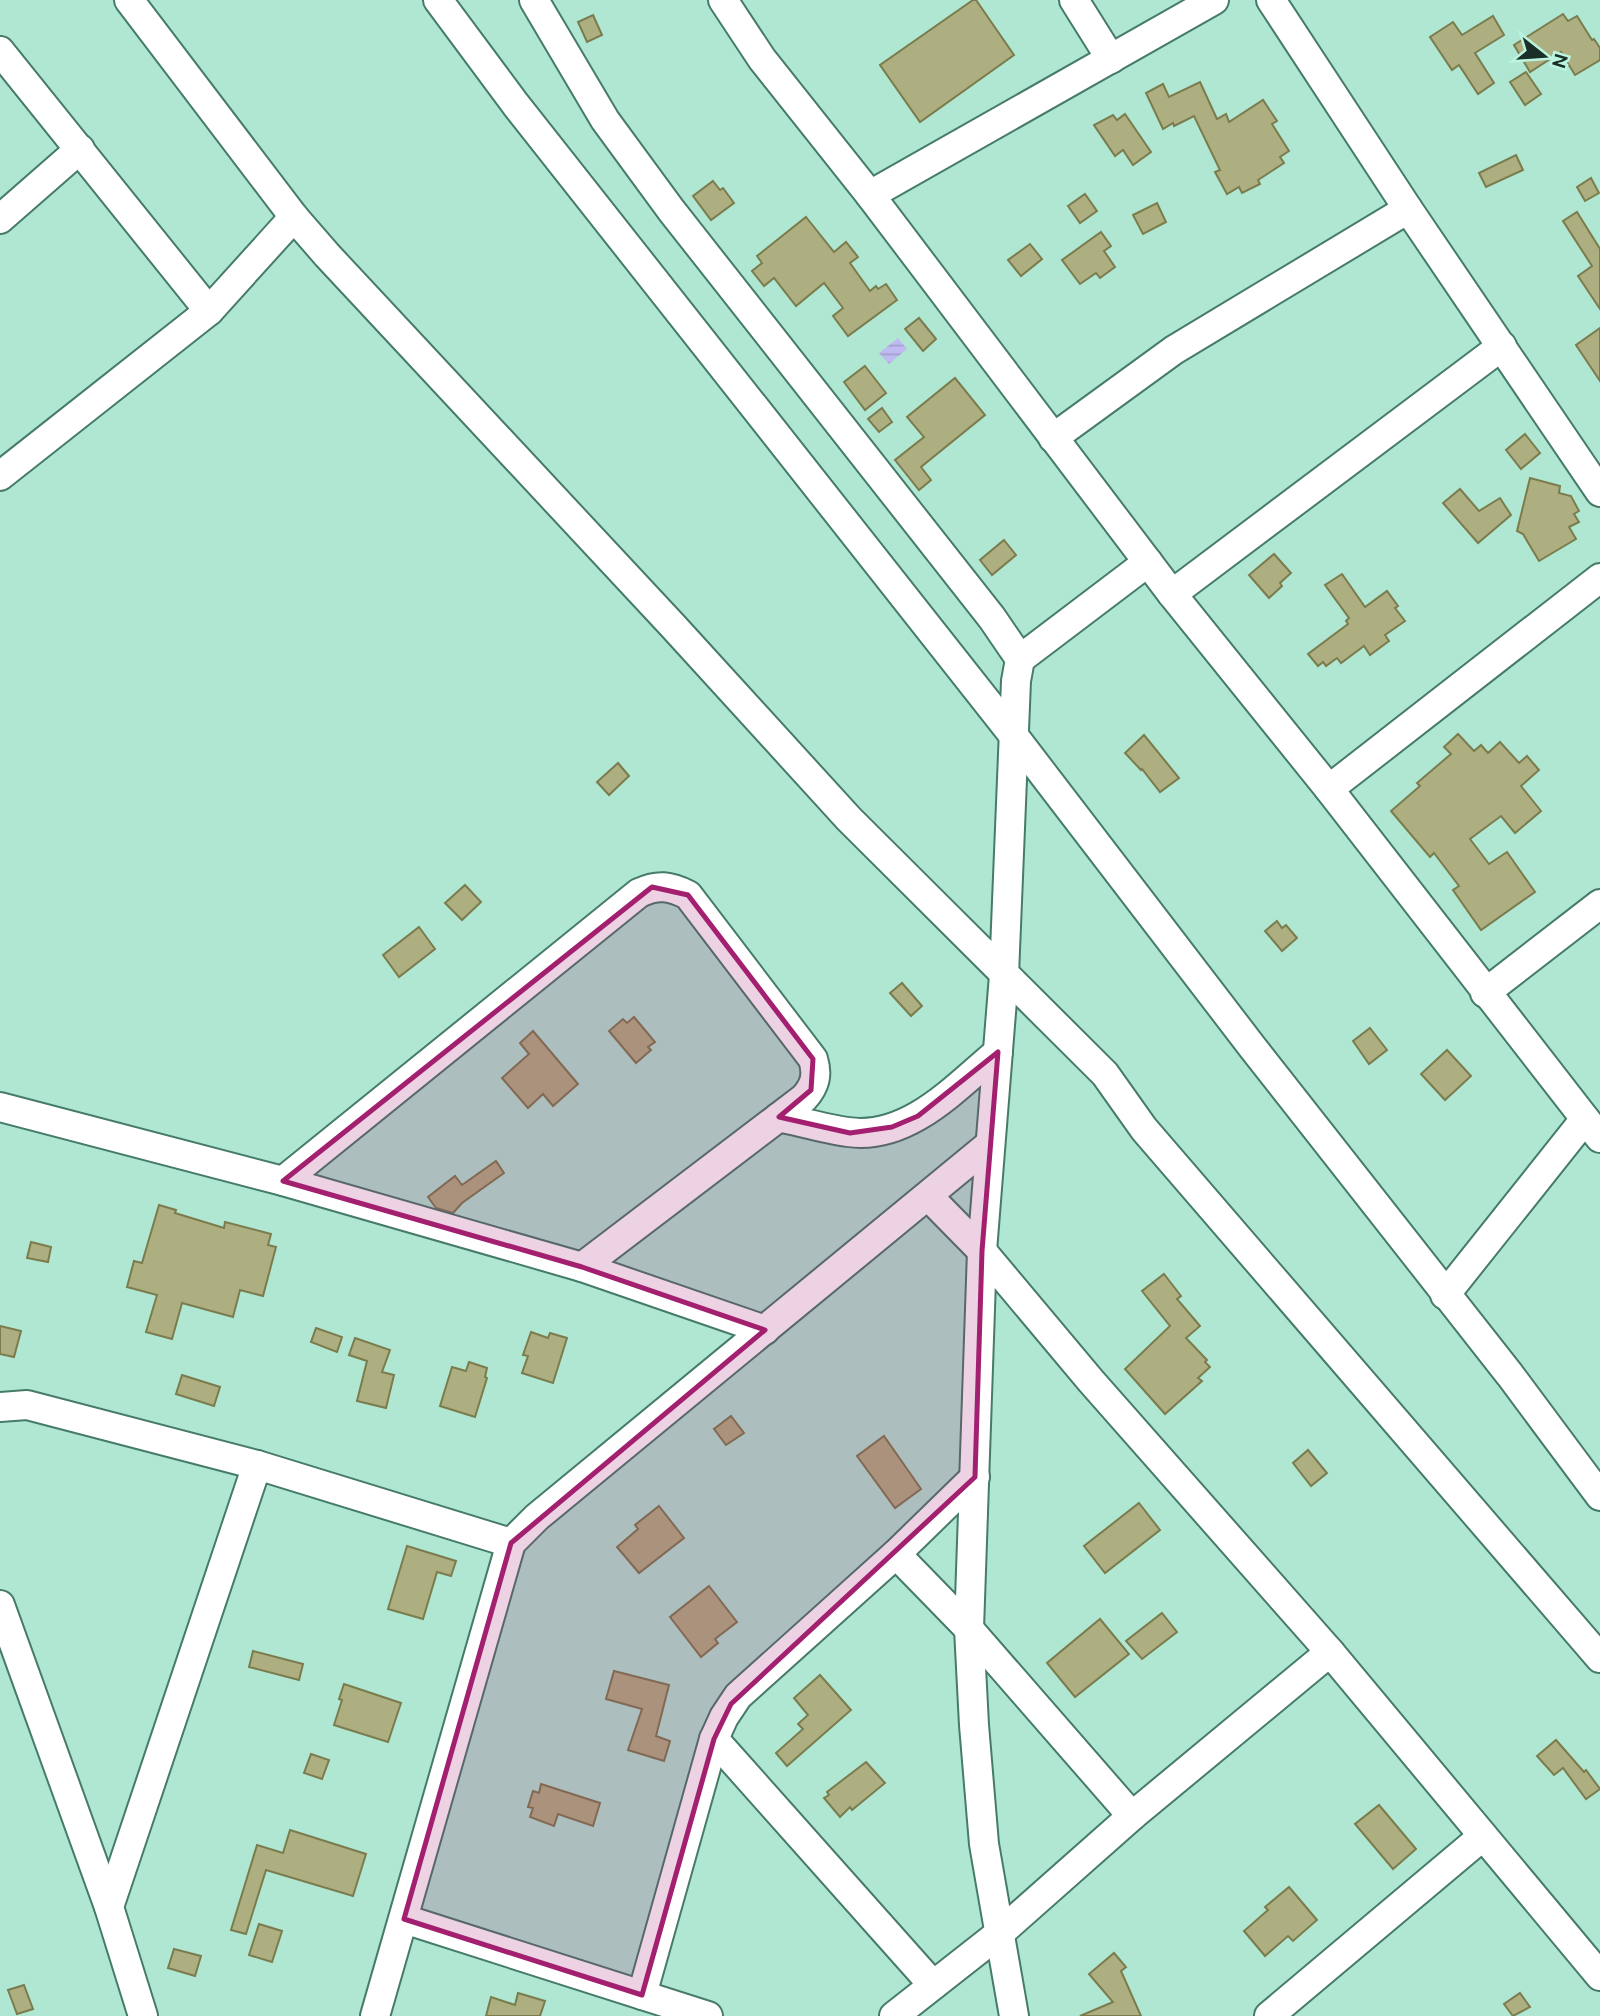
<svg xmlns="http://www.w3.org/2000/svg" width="1600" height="2016" font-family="Ubuntu,sans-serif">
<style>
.water{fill:url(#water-rules)}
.building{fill:#aeaf80;stroke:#7b7c4e;stroke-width:2}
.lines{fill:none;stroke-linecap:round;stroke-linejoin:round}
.minor-casing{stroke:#467b69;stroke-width:32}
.minor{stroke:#fff;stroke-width:28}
.marked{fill:#a2206f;fill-opacity:0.2;stroke:#a2206f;stroke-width:5;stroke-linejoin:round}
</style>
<defs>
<pattern id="water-rules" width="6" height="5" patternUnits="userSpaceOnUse" patternTransform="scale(1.75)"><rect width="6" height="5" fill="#bfbaf1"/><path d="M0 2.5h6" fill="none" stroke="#a4a0cf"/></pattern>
</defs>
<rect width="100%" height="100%" fill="#afe7d2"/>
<path class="water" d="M898,338l9,11 -18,15 -10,-11z"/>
<g class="building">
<path d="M973,0h3l38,55 -94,67 -40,-57z"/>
<path d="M1563,14l5,7 9,-5 15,24 2,-1 6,9v12l-25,15 -14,-23 -31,20 -16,-27z"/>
<path d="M593,15l9,20 -15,7 -9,-20z"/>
<path d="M1493,16l11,19 -29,18 19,30 -16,11 -19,-29 -7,5 -22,-33 23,-15 9,13z"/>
<path d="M1526,72l15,22 -16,11 -15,-23z"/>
<path d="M1200,82l17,37 9,-5 3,8 34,-22 14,21 -5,3 17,27 -9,6 4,6 -26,17 2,4 -18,9 -3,-6 -12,7 -12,-22 5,-2 -26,-54 -20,10 -1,-3 -10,6 -17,-36 17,-9 6,13z"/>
<path d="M1125,114l26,38 -18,13 -10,-15 -8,6 -21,-31 19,-10 4,5z"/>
<path d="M1516,155l7,15 -37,17 -7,-14z"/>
<path d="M1591,178l8,15 -14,8 -8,-14z"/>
<path d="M713,181l7,9 3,-2 11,15 -23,17 -18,-24z"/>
<path d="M1085,194l12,17 -17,12 -12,-17z"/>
<path d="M1157,203l9,19 -23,12 -10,-19z"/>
<path d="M1577,212l23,37v60l-22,-33 14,-10 -29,-45z"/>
<path d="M806,217l28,35 12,-10 12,15 -8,6 20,28 6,-5 2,3 8,-5 11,16 -49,36 -15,-20 10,-8 -19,-25 -28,23 -22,-28 -10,8 -12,-15 10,-8 -5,-7z"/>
<path d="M1101,232l10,14 -7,5 11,16 -15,11 -4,-5 -16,11 -18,-24z"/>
<path d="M1030,244l12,15 -21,17 -13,-16z"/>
<path d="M919,318l17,21 -13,12 -18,-22z"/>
<path d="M1600,328v53l-24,-36z"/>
<path d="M865,366l21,27 -21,17 -21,-28z"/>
<path d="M955,378l30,37 -64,52 10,13 -12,10 -24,-30 29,-23 -17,-20z"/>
<path d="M882,408l10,14 -13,10 -11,-13z"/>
<path d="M1525,434l15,19 -19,16 -15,-19z"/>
<path d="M1530,478l30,8 -1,7 12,3 8,15 -5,3 5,8 -10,5 7,12 -37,22 -16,-27 -6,-3z"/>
<path d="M1460,489l19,22 21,-13 11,17 -33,28 -35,-40z"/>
<path d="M1004,540l12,15 -24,20 -12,-15z"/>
<path d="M1274,554l17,19 -11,10 2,3 -13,12 -20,-23z"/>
<path d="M1342,574l23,33 22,-16 11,15 -3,2 10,13 -20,14 4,6 -19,14 -6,-9 -23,17 -4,-5 -11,8 -3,-4 -5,4 -10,-12 40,-30 -2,-3 3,-3 -24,-33z"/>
<path d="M1458,734l16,17 7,-6 7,8 12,-11 19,21 8,-7 12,14 -18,16 20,25 -26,22 -14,-17 -31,23 19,25 18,-12 28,40 -54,38 -28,-40 6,-4 -25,-33 -4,4 -39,-46 29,-25 -3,-3 34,-29 -7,-7z"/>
<path d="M1144,735l35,43 -19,14 -18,-23 -1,1 -16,-17z"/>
<path d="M618,763l11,13 -20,19 -12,-13z"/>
<path d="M465,885l16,17 -19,18 -17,-17z"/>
<path d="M1277,921l5,7 4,-3 11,13 -15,13 -17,-20z"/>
<path d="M419,927l16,22 -36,28 -16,-22z"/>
<path d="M902,983l20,23 -11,10 -21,-23z"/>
<path d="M634,1017l21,25 -7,5 3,3 -15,13 -27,-32 14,-12 4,4z"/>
<path d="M1370,1028l17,22 -18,14 -16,-23z"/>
<path d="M533,1031l45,53 -25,22 -10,-12 -15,14 -26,-30 27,-24 -9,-11z"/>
<path d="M1447,1050l24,26 -26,24 -24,-26z"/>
<path d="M496,1161l8,12 -42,30 -9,10 -17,-5 -8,-11 27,-21 7,9z"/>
<path d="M159,1205l17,5 -1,3 49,15 1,-6 46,12 -3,11 8,2 -13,49 -23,-6 -7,27 -51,-14 -10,36 -26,-7 11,-37 -30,-8 7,-26 8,2z"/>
<path d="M31,1242l20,5 -3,15 -21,-4z"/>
<path d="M1164,1274l17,22 -4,3 23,27 -14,12 21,22 -2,2 5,5 -12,11 4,3 -37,33 -40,-45 45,-43 -28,-35z"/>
<path d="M0,1326l21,5 -7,26 -14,-3z"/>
<path d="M316,1328l26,9 -5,15 -26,-10z"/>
<path d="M531,1332l17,6 2,-5 17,5 -14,45 -31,-10 6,-17 -5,-1z"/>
<path d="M355,1338l35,12 -8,22 12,3 -8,33 -29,-7 10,-40 -18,-6z"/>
<path d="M469,1362l18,6 -2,9 2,1 -12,39 -35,-11 12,-39 14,4z"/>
<path d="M182,1375l38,12 -6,19 -38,-12z"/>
<path d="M731,1416l13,17 -18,12 -12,-16z"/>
<path d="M884,1436l37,53 -26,19 -38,-52z"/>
<path d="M1308,1450l19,23 -16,13 -18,-23z"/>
<path d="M1139,1503l21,27 -55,43 -21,-27z"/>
<path d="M659,1506l25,32 -45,35 -22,-26 21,-18 -3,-4z"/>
<path d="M407,1546l49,15 -5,15 -14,-4 -14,47 -35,-10z"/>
<path d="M709,1586l28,36 -22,17 3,4 -17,14 -31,-40z"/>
<path d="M1162,1613l15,19 -35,27 -16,-18z"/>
<path d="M1100,1619l29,35 -54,43 -28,-34z"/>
<path d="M253,1651l50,13 -4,16 -50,-13z"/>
<path d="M614,1671l55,14 -13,51 14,5 -6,20 -36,-11 14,-41 -36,-10z"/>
<path d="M820,1675l31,35 -64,56 -11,-13 27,-24 -5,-5 10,-9 -14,-17z"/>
<path d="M344,1684l57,19 -13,39 -54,-17 8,-25 -3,-1z"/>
<path d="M1556,1740l28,32 2,-2 14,19 -14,10 -23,-31 -9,7 -17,-19z"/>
<path d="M311,1754l18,6 -7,19 -18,-6z"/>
<path d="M866,1762l19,21 -33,27 -2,-3 -10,10 -16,-19 5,-3 -2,-3z"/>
<path d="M541,1784l59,19 -7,23 -35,-12 -4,12 -24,-9 3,-9 -5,-1 5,-16 6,2z"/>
<path d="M1379,1805l37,44 -23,20 -38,-45z"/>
<path d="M290,1830l76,24 -13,42 -87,-26 -20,64 -15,-4 26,-85 26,8z"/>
<path d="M1289,1887l28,33 -24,21 -5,-5 -23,20 -21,-25 24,-21 -3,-3z"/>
<path d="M259,1924l23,7 -10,31 -23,-7z"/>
<path d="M174,1949l27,7 -6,20 -27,-8z"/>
<path d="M1114,1953l12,14 -5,4 20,45h-61l33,-14 -24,-28z"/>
<path d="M24,1985l9,24 -16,5 -9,-24z"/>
<path d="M518,1993l27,8 -5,15h-54l5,-19 24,8z"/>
<path d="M1520,1993l10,14 -17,9 -9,-12z"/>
</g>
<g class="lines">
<g class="minor-casing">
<g id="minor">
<path d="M129,0l165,217 33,38 346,371 176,193 256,255 39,55 456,529"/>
<path d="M438,0l78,105 498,631 239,312 257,327 90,121"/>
<path d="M534,0l71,120 66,90 321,408 28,41"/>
<path d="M723,0l39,59 108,136 302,399 157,195 271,349"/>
<path d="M1074,0l37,59"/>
<path d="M1271,0l137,209 192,283"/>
<path d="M0,51l209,260"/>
<path d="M870,195l344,-195"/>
<path d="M0,219l80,-70"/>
<path d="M1053,438l121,-88 234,-141"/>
<path d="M0,476l209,-165 85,-94"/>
<path d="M1172,594l330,-248"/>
<path d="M1329,789l271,-211"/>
<path d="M1485,993l115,-89"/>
<path d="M0,1107l283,74 299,86 183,63"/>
<path d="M779,1117c23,5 46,12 69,15 60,9 108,-45 150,-80"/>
<path d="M283,1181l356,-288c19,-9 31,-7 49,2l125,164c5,16 2,27 -9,39l-222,169"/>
<path d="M929,1197l53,54 109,130 239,271 270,324"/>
<path d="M1445,1295l140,-176"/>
<path d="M0,1407l27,-2 230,60 254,78"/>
<path d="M896,1554l73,75 163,187"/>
<path d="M0,1605l109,302 34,109"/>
<path d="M714,1739l219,246"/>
<path d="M109,1907l148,-442"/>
<path d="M404,1919l304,97"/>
<path d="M642,1995l72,-256 10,-22 14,-21 158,-142 79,-77"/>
<path d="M375,2016l136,-473 26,-26 453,-373"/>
<path d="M894,2016l107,-84 131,-116 198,-164"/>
<path d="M1014,2016l-30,-172 -10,-119 -5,-96 13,-378 22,-276 12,-294 4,-22 128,-97"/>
<path d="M1269,2016l214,-180"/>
</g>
</g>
<use href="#minor" class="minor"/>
</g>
<path class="marked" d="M652,887l36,8 125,164 -2,31 -32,27 71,16 42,-6 26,-11 80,-64 -16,199 -7,226 -244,227 -17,35 -72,256 -238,-76 107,-376 254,-213 -183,-63 -299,-86z"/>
<g transform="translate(1544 56) rotate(107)" stroke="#bcf5df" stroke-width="5" paint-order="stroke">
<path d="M0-5L12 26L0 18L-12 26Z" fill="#192f27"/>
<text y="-10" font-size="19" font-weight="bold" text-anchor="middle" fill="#192f27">N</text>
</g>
</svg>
